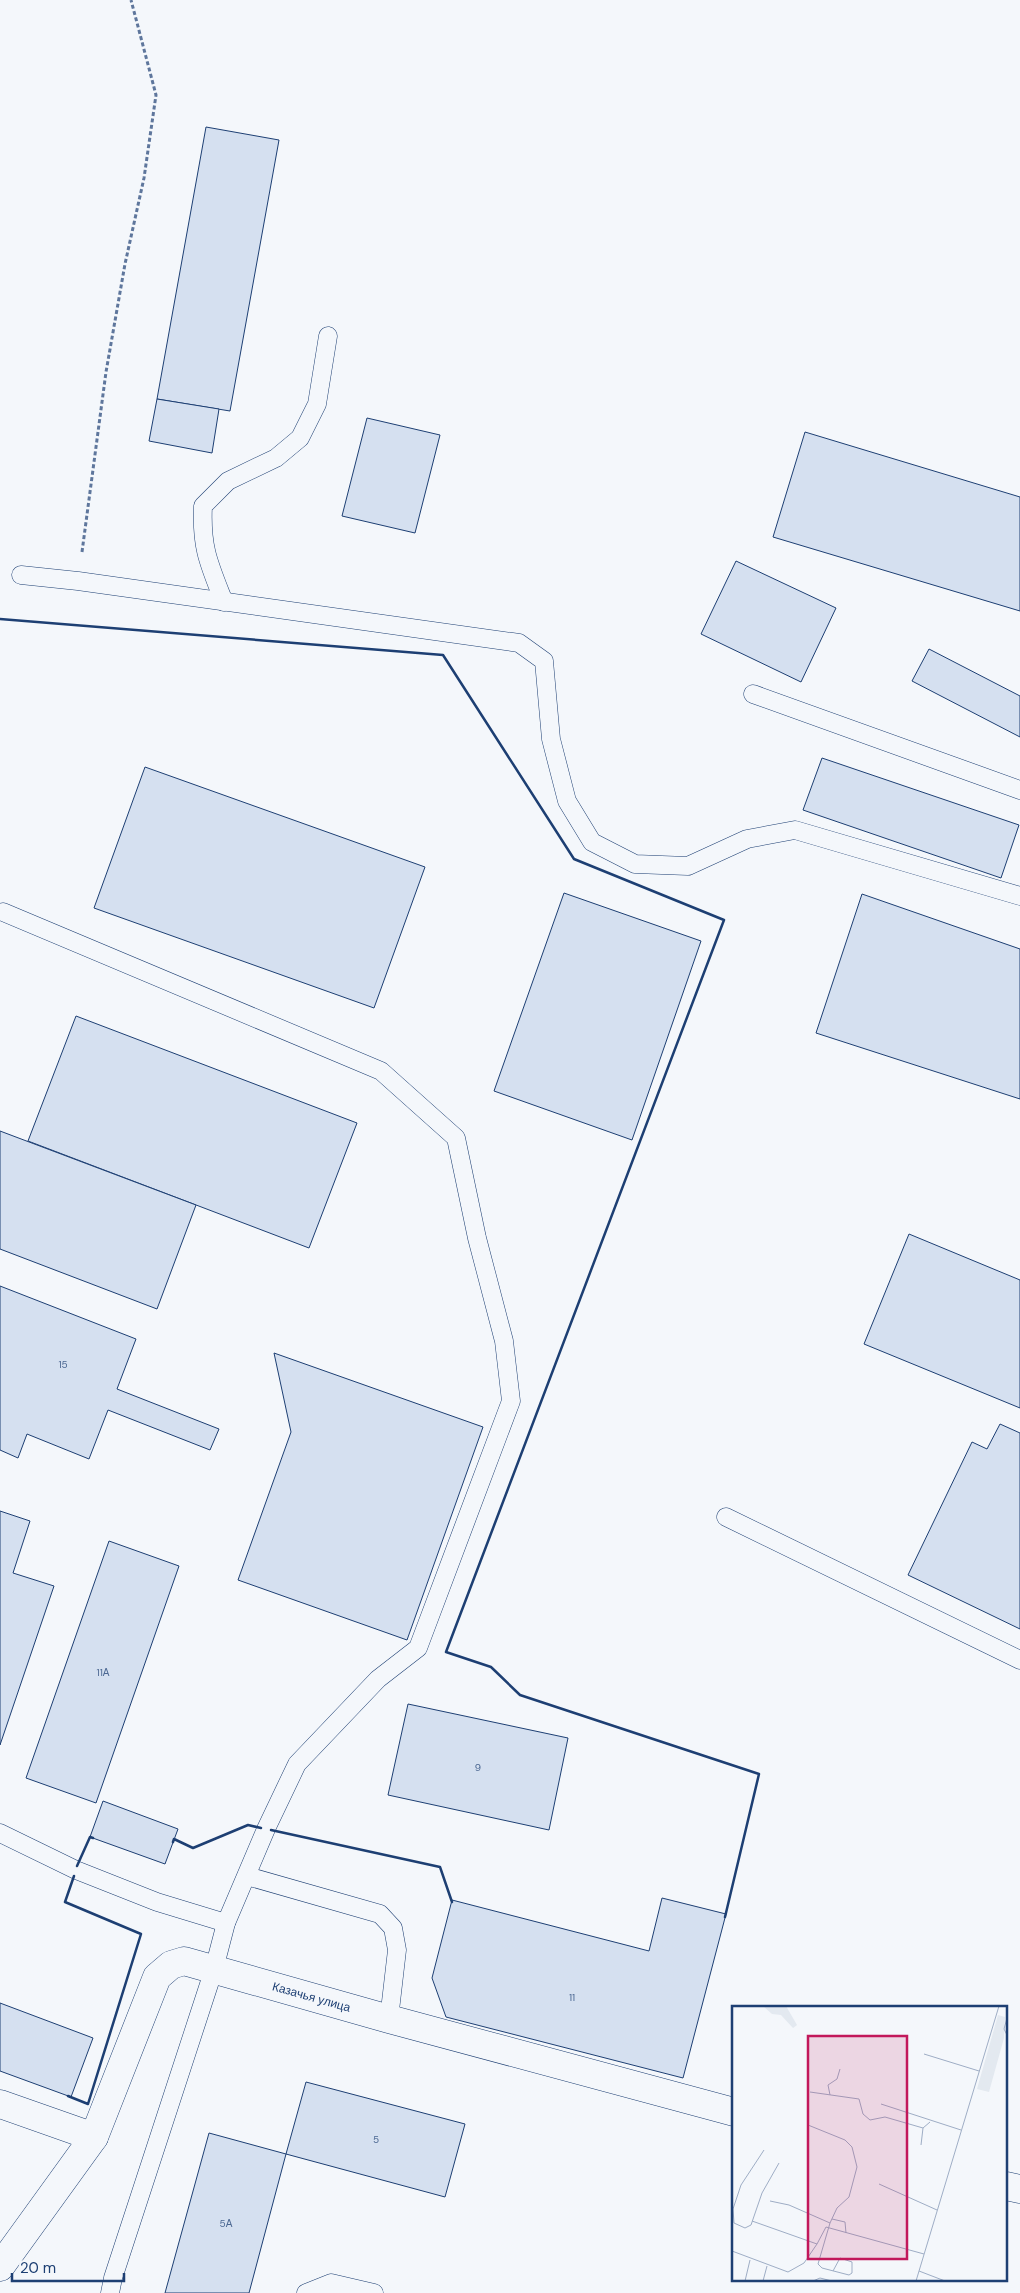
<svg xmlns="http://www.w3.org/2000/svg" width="1020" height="2293" font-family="'DM Sans',sans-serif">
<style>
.building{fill:#d5e0f0;stroke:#1d3f73}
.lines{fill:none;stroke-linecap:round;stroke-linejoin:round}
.service-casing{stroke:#1d3f73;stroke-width:19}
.minor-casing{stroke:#1d3f73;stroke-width:29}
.path{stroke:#5e769c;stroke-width:3;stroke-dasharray:4 2.5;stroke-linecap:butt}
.service{stroke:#f4f7fb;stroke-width:18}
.minor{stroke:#f4f7fb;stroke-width:28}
.wall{stroke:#1d3f73;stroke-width:2.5}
.labels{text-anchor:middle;stroke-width:4;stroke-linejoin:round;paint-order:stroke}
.number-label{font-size:10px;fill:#4b6792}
.street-label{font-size:12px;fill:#1d3f73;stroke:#f4f7fb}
.inset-road{fill:none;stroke:#9eadc5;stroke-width:1}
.view{fill:#c2185b;fill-opacity:0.15;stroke:#c2185b;stroke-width:2.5}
.inset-edge{fill:none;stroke:#1d3f73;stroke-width:2.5}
</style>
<rect width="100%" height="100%" fill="#f4f7fb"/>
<g class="building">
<path d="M206,127l73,13 -49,271 -73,-12z"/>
<path d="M157,399l62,10 -7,44 -63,-12z"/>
<path d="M367,418l73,17 -25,98 -73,-17z"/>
<path d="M805,432l215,65v114l-247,-74z"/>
<path d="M736,561l100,47 -35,74 -100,-48z"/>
<path d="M929,649l91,47v41l-108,-56z"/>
<path d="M822,758l197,67 -18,53 -198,-68z"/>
<path d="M145,767l280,100 -51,141 -280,-100z"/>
<path d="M564,893l137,48 -69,199 -138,-49z"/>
<path d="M862,894l158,55v150l-204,-66z"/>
<path d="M76,1016l281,107 -48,125 -281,-107z"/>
<path d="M0,1131l196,74 -39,104 -157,-60z"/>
<path d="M909,1234l111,46v128l-156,-64z"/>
<path d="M0,1286l136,53 -19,50 102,40 -9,21 -102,-40 -19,49 -62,-25 -9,24 -18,-8z"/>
<path d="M274,1353l209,74 -76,213 -169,-60 53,-148z"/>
<path d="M1000,1424l20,9v196l-112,-54 64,-133 15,7z"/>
<path d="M0,1511l30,10 -17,52 41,13 -54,159z"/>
<path d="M109,1541l70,25 -83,237 -70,-25z"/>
<path d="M408,1704l160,34 -19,92 -161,-35z"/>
<path d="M103,1801l75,28 -13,35 -75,-27z"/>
<path d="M662,1898l64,16 -43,164 -237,-61 -14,-39 20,-78 197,51z"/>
<path d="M0,2003l93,35 -22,59 -71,-26z"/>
<path d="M306,2082l159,42 -20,73 -159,-43z"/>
<path d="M209,2133l77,21 -37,139h-84z"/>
</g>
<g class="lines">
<g class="service-casing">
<g id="service">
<path d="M21,575l57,6 441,62 25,18 7,78 16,62 25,41 43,22 53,2 59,-27 48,-9 225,66"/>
<path d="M224,602c-15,-38 -23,-54 -21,-96l25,-25 48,-23 24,-20 17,-34 11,-68"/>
<path d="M753,694l267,96"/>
<path d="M3,912l378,159 75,67 21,100 27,103 7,60 -93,247 -40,31 -81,85 -31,65 -40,94 -12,46 -101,309 -3,15"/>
<path d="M726,1517l294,143"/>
<path d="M0,1833l76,37 81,32 69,21"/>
<path d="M247,1876l133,38 13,14 4,22 -8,69"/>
<path d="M306,2293l25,-10 43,10"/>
</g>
</g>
<g class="minor-casing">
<g id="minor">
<path id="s1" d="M0,2104l94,33 63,-160 14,-12 13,-4 205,58 345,93"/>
<path d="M1006,2186l14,3"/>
<path d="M0,2267l94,-130"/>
</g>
</g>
<path class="path" d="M82,552l24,-180 19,-108 19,-86 12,-83 -25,-95"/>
<use href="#service" class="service"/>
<use href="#minor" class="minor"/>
<g class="wall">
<path d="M0,619l443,36 131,204 150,61 -278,732 45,15 29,28 239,79 -34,143"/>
<path d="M271,1830l169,37 12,35"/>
<path d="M173,1842l1,-3 19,9 55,-23 13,3"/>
<path d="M77,1866l13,-29 3,1"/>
<path d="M68,2096l20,8 53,-170 -76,-32 9,-26"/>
</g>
</g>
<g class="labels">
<g class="number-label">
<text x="63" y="1368">15</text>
<text x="103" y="1676">11А</text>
<text x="478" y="1771">9</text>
<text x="572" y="2001">11</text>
<text x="376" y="2143">5</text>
<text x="226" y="2227">5А</text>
</g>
<g class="street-label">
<text dy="4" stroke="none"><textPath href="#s1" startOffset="436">Казачья улица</textPath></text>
</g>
</g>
<g transform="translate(732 2006)">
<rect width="275" height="275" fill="#f4f7fb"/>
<path d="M31,0h23l11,19 -4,3 -12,-13 -9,-1zM266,9l7,2 -1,21 -15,54 -12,-3z" fill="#e3e9f0"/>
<path class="inset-road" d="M275,12l-3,11 3,6M192,48l55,17M78,86l49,7 4,15 7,6 15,-3 38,11M98,89l-2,-10 9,-6 3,-10M149,98l80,26M76,119l37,15 7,7 5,20 -8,30 -12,11 -7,15 -12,41 4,4 27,7 3,-2v-11l-12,-4 -7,13M189,139l2,-17 7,-6M32,144l-23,35 -8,24 1,14 11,5 6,-3 11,-32 17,-30M147,178l58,26M38,195l19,4 41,18M100,213l13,3 1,11M20,215l65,23 9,-17 98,27M0,245l56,21 16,-9 13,-19M187,265l26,10M13,275l5,-21M31,275l4,-15M81,275l7,-3 12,3M184,275l83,-275"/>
<path class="view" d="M76,30h99v223h-99z"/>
<rect width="275" height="275" class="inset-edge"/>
</g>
<path d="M12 2273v8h112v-8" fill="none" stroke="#1d3f73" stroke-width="2.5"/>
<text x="20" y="2273" font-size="15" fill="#1d3f73" stroke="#f4f7fb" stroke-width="4" paint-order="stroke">20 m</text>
</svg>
